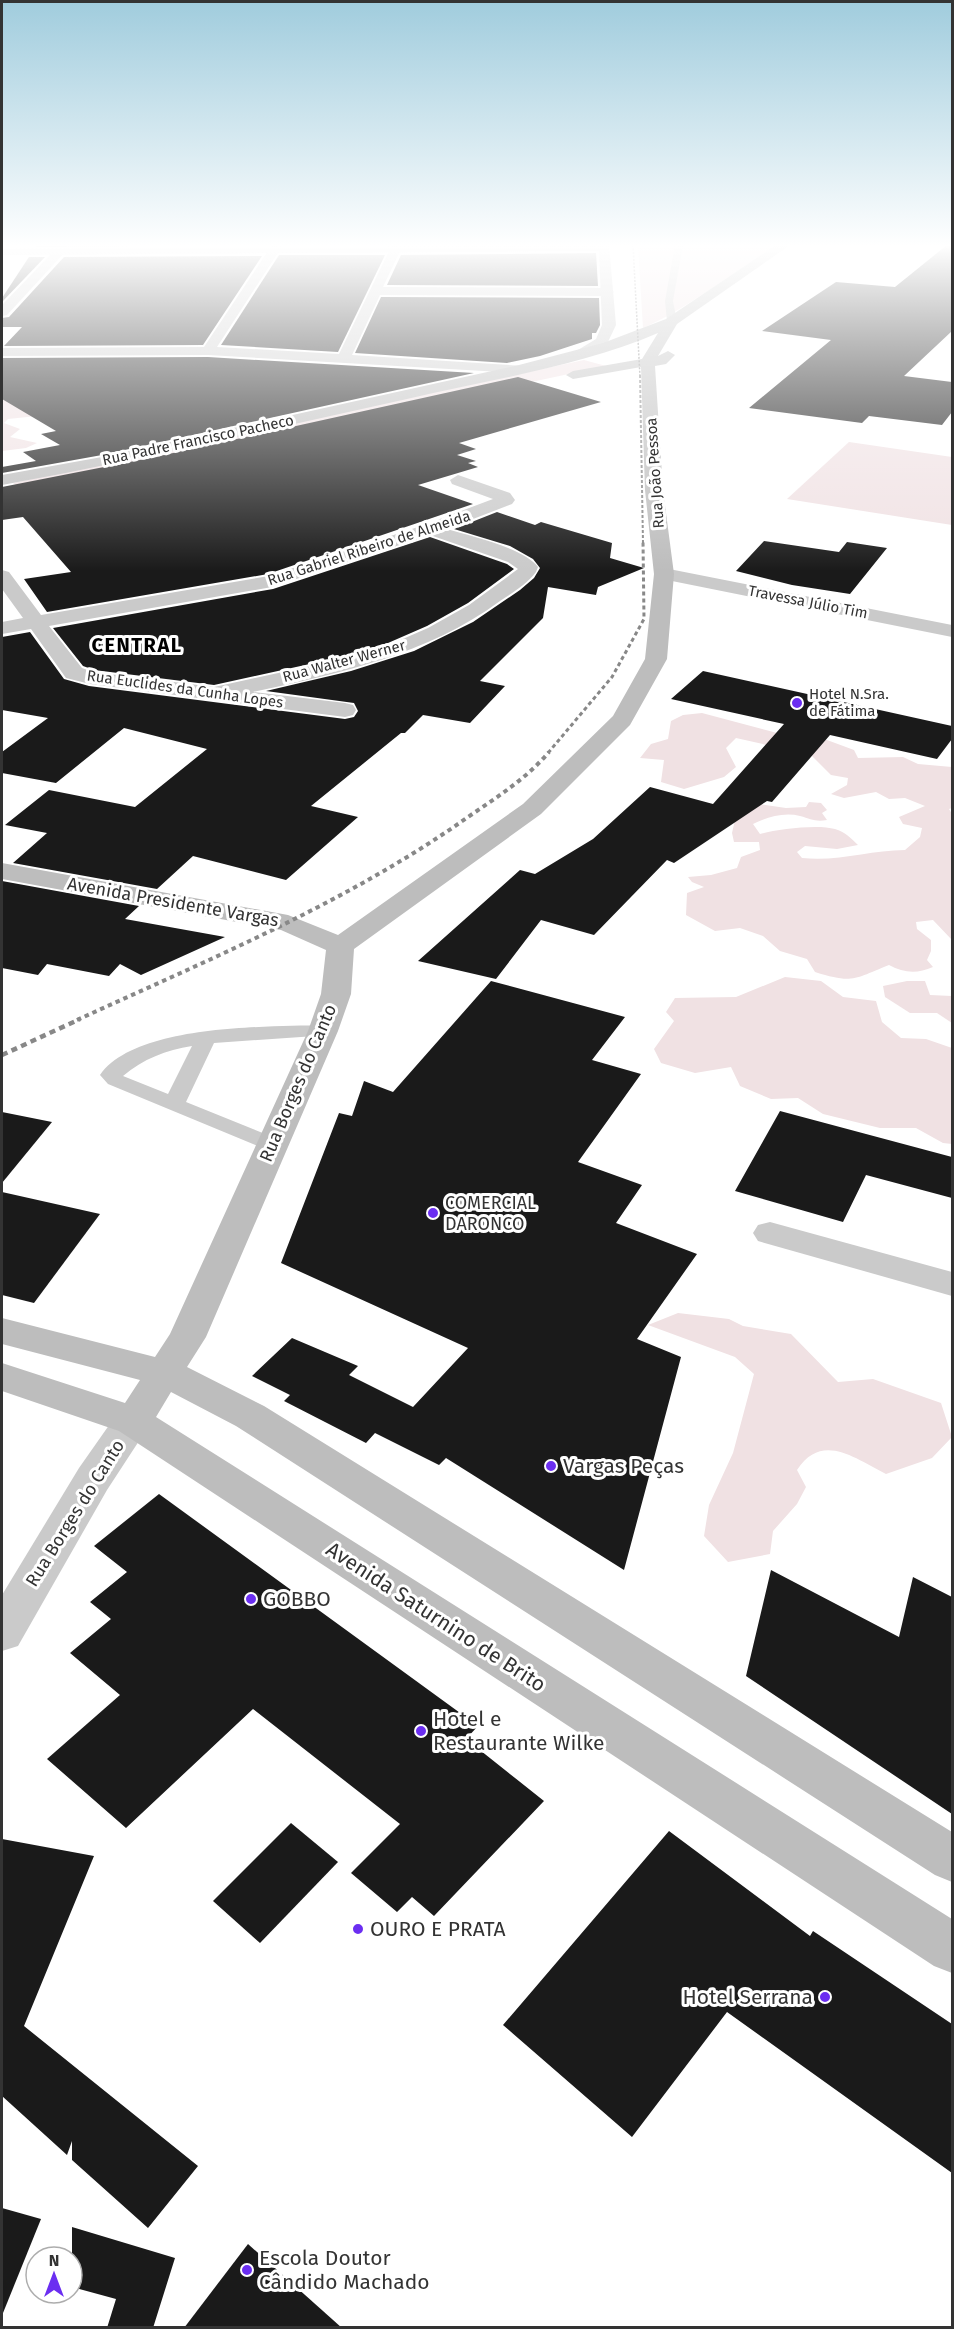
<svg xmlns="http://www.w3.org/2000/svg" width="954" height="2329" font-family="'Fira Sans',sans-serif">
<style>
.green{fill:#f0e1e3}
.building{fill:#1a1a1a}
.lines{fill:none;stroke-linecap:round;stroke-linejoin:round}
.service{fill:#cacaca;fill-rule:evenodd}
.minor{fill:#cacaca;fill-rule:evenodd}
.tertiary{fill:#cacaca;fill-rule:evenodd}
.secondary{fill:#bdbdbd;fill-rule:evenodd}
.rail-far4{stroke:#888;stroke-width:1.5;stroke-dasharray:2 1.5;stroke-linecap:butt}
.rail-far3{stroke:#888;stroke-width:2;stroke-dasharray:3 2;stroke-linecap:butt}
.rail-far2{stroke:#888;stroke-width:3;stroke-dasharray:4 3;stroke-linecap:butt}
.rail-far1{stroke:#888;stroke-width:4;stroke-dasharray:4.5 4;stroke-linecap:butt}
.rail{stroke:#888;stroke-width:4.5;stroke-dasharray:6 4.5;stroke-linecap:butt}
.poi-dot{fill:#6b2ef1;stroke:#fff;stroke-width:2}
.labels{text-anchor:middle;stroke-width:6;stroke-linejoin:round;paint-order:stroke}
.far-street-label{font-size:15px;fill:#333;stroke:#fff}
.far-poi-label{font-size:15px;fill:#333;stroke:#fff;text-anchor:start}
.street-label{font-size:18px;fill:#333;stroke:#fff}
.poi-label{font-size:18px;fill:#333;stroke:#fff;text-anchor:start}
.far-district-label{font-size:20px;font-weight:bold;letter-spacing:1.5px;fill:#000;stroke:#fff}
.near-poi-label{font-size:21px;fill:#333;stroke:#fff;text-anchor:start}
.near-street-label{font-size:21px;fill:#333;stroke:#fff}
</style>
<rect width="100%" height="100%" fill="#fff"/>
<g class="green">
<path d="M638,245h143c-48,25 -88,61 -138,83z"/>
<path d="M584,360l22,6 -505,108 -82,13 -6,-4z"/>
<path d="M2,393l12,1 23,22 -29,3 -4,4 16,6 -10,8 27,6 -11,5 -24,3z"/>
<path d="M849,442l103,15v68l-165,-26z"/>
<path d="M702,713l79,21 46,6 27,10 4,8 45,-1 15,7 34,3v41l-3,1 3,5v126l-19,-20 -17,2 1,7 14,11v11l-4,9 6,7c-16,7 -29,6 -44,-2 -35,14 -36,19 -74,7l-8,-13 -27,-8 -17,-15 -23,-8 -25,3 -29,-16 1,-22 17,-6 -12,-5 -4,-5 23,-2 26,-7 4,-11 19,-7 -1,-8h-25l-2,-9 3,-13 24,-16 27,4 20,-1 3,-5 12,1 6,7 -5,3 5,7c-12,2 -16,-1 -27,-4 -16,-4 -33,1 -47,8l7,10c17,-5 58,-10 75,-5 10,3 16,9 23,16l-21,4 -32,-3 -8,6 5,6c36,4 68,-8 103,-8l15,-13 2,-9 -19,-4 -4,-7 26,-11 -20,-8 -16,1 -13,-7 -32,6 -13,-4 16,-9 1,-7 -17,-3 -20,-20 -75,-17 -10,10 10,19 -12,10 -40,12 -23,-7 3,-22 -24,-2 11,-14 17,-5 3,-18 12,-6z"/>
<path d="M785,977l36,4 22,16 33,4 6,21 19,16 25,1 26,9v96l-9,-1 -27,-15h-36l-57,-14 -25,-16 -27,1 -31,-13 -9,-19 -36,6 -34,-10 -7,-14 20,-28 -8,-9 9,-14 61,-1z"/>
<path d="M907,981h18l5,14 22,1v27l-15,-10h-27l-25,-16 -2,-11z"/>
<path d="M678,1313l51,6 14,7 48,8 47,48 35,-3 68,24 11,34 -20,21 -46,16c-32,-16 -64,-42 -89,-4l9,17 -9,17 -24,27 -3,23 -42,8 -24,-26 5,-31 24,-52 21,-79 -19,-17 -87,-32z"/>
</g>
<g class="building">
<path d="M38,245h232l-234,2z"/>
<path d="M947,245h5v86l-48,45 48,6v30l-10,13 -73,-9 -7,7 -113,-15 82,-68 -69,-9 74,-49 59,5z"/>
<path d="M596,253l2,33 -211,-1 14,-30z"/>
<path d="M279,255h106l-47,97 -117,-7z"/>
<path d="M262,256l-59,89 -199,1 18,-19h-20v-9l7,-1 55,-60z"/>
<path d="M29,257h16l-43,45v-4z"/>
<path d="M381,297l218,1 1,27 -4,8h-4v6l-52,17 -33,7 -152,-10z"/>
<path d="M208,357l266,16 -372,82 -100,18v-6l34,-6 -13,-9 37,-7 -19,-11 15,-3 -54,-32v-41z"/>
<path d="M518,377l83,25 -142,41 17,6 -19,6 19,6 -8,2 10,4 -60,18 55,19 -205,70 -221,38 -23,-33 47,-7 -48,-55 -21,3v-33l153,-30z"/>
<path d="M497,512l38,13 6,-3 71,21 -2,15 34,10 -46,19 -2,8 -48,-8 -5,31 -63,63 25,5 -35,37 -47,-8 -18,18h-4l-90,73 47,11 -72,63 -93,-24 -36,33 -144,-26 34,-30 -42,-8 44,-35 86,17 72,-58 -83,-21 -68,55 -54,-10v-21l46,-34 -46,-8v-73l28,-5 34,47 25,7 256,33 9,-2 4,-6 -4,-8 -88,-12 85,-20 63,-20 59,-29 47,-32 14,-12 6,-10 -7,-9 -23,-13 -56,-17z"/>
<path d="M430,537l77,27 7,5 -46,34 -41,23 -39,17 -51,15 -123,27 -120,-15 -11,-4 -30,-38 220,-39z"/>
<path d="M764,541l75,11 8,-10 40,6 -37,46 -58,-9 -56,-14z"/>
<path d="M703,671l249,55v13l-15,20 -107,-24 -58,67 -5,-1 -93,62 -7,-3 -73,75 -53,-15 -45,59 -78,-18 102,-91 15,4 58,-35 57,-52 63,17 71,-80 -113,-25z"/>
<path d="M2,881l137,25 -14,13 100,18 -84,38 -21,-11 -11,12 -62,-12 -9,11 -36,-7z"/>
<path d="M491,981l134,36 -33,43 49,14 -63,88 64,23 -26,38 81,31 -60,85 44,18 -57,213 -178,-112 -7,7 -64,-32 -9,10 -82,-42 6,-6 -38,-19 40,-38 66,28 -9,9 64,32 55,-59 -187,-85 58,-150 13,3 12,-35 29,11z"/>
<path d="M780,1111l172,46v41l-86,-23 -23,47 -108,-31z"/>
<path d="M2,1112l50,10 -50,61z"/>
<path d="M2,1192l98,22 -66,89 -32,-8z"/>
<path d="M159,1494l319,232 -12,13 78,62 -110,115 -22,-19 -15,15 -46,-39 49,-49 -147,-115 -127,119 -79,-69 73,-64 -50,-42 41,-34 -21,-17 37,-30 -33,-26z"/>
<path d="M771,1570l128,67 14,-60 39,20v217l-206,-138z"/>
<path d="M291,1823l47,39 -78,81 -47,-42z"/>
<path d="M669,1831l141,105 3,-5 139,93v149l-225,-161 -95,125 -129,-112z"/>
<path d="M2,1839l92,17 -70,170 174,140 -50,62 -76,-68v-19l-5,14 -65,-59z"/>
<path d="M2,2208l39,11 -38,94 -1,-1z"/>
<path d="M72,2227l103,31 -22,70h-46l9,-29 -44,-12z"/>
<path d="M248,2244l94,84h-158z"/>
</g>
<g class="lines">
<g class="service">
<path d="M675,245h8l-10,56 4,20 -5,3 -5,-3 -2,-20z"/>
<path d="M323,1025l7,2 3,4 -3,4 -116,8 -28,59 94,38 3,5 -3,5 -8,2 -164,-68 -8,-9c36,-51 166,-48 223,-50zM192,1046l-24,48 -45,-18c20,-17 43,-26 69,-30z"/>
</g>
<g class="minor">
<path d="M272,245h11l-66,102 122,7 53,-109h11l-20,42 225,1 6,4 -6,4 -228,-1 -28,60 173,11 2,3 -7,4 -312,-18 -206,1v-8l202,-1z"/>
<path d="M56,249l10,2 -59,64 -5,1v-11z"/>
<path d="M458,475l52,18 5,7 -3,4 -65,25c23,7 77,19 91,38l-2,5c-9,12 -24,21 -36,29 -73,54 -160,72 -247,91l92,11 8,2 3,5 -3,5 -8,2 -255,-33 -24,-6 -35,-49 -29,5v-12l21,-4 -21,-29v-19l7,2 32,43 228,-39 155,-51 69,-26 -41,-15 -2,-4zM430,535l78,27 10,7 -49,36 -41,23 -39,17 -51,15 -124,27 -121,-15 -11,-4 -33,-42 223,-39z"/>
<path d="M664,568l288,57v12l-295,-59 -3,-4z"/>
<path d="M770,1222l182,50v24l-194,-55 -5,-8 5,-8z"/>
</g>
<g class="tertiary">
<path d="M609,245l7,80 -9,19 -27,13 -7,-4 23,-14 6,-14 -3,-74 -597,4v-6z"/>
<path d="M133,1406l14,5 5,10 -45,69 -89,156 -16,5v-56l77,-127 40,-57z"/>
</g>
<path class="secondary" d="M776,245h14l-113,79 -19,32 10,-5 7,4 -9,9 -11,2 8,124 11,84 -7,85 -37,66 -89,89 -187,135 -3,45 -13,37 -132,306 -19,30 77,39 688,426v50l-17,-7 -699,-449 -65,-34 -15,25 796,502v54l-18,-7 -815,-535 -117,-40v-28l123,40 15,-23 -138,-36v-26l153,39 15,-23 138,-303 13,-37 5,-44 -45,-20 -279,-51v-16l286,52 50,20 185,-131 90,-88 32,-57 9,-85 -9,-84 -4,-123 -68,12 -7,-4 7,-4 69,-12 16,-26c-77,33 -169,47 -251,66 -135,30 -269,61 -405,86v-10l100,-18 417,-92 84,-22 63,-24z"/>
<path class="rail-far4" d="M633,245l7,132"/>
<path class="rail-far3" d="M640,375l3,168"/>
<path class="rail-far2" d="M548,753l64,-76 32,-58 -1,-78"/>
<path class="rail-far1" d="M77,1020c133,-61 271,-118 391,-203 29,-20 58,-38 81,-65"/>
<path class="rail" d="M2,1055l78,-36"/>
</g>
<linearGradient id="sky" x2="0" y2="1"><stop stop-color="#a0ccdd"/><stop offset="0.43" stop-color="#fff"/><stop offset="1" stop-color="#fff" stop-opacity="0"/></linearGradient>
<rect width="954" height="571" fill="url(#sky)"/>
<g class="poi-dot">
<circle cx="797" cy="703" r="6"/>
<circle cx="433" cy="1213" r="6"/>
<circle cx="551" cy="1466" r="6"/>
<circle cx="251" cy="1599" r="6"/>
<circle cx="421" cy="1731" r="6"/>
<circle cx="358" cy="1929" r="6"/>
<circle cx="825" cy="1997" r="6"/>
<circle cx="247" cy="2270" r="6"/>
</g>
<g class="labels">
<g class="far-street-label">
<text transform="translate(198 440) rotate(-12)" y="5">Rua Padre Francisco Pacheco</text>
<text transform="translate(655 473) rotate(-94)" y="5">Rua João Pessoa</text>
<text transform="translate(369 548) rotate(-18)" y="5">Rua Gabriel Ribeiro de Almeida</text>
<text transform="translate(808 602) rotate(11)" y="5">Travessa Júlio Tim</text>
<text transform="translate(344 661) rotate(-15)" y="5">Rua Walter Werner</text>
<text transform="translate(185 689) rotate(8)" y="5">Rua Euclides da Cunha Lopes</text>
</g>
<g class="far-poi-label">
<text x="809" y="699">Hotel N.Sra.<tspan x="809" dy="17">de Fátima</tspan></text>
</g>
<g class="street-label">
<text transform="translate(173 902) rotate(10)" y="6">Avenida Presidente Vargas</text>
<text transform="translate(298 1083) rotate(-67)" y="6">Rua Borges do Canto</text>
<text transform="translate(75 1513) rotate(-58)" y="6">Rua Borges do Canto</text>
</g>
<g class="poi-label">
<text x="445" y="1209">COMERCIAL<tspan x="445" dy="21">DARONCO</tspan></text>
</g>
<g class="far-district-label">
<text x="137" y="652">CENTRAL</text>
</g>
<g class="near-poi-label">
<text x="563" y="1473">Vargas Peças</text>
<text x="263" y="1606">GOBBO</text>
<text x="433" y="1726">Hotel e<tspan x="433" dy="24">Restaurante Wilke</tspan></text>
<text x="370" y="1936">OURO E PRATA</text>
<text x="813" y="2004" text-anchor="end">Hotel Serrana</text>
<text x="259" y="2265">Escola Doutor<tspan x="259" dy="24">Cândido Machado</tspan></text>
</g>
<g class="near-street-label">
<text transform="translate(436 1617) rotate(33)" y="7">Avenida Saturnino de Brito</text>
</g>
</g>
<rect width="954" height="2329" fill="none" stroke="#333333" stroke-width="6"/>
<g transform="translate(54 2275)"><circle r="28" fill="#ffffff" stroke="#adadad" stroke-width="1.5"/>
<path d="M0-4.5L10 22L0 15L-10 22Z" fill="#6b2ef1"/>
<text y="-9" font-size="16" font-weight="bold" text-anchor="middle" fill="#333333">N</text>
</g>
</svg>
